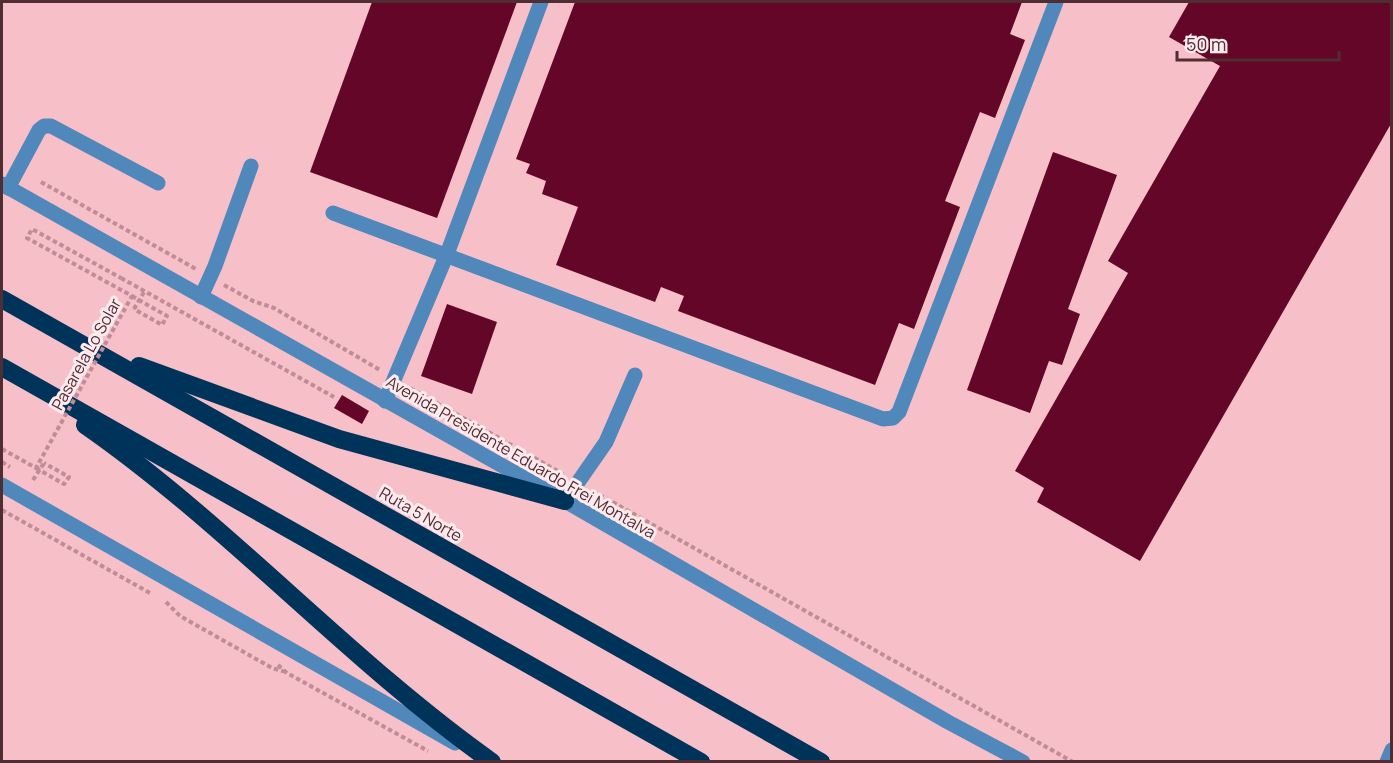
<svg xmlns="http://www.w3.org/2000/svg" width="1393" height="763" font-family="Manrope,sans-serif">
<style>
.building{fill:#640628}
.lines{fill:none;stroke-linecap:round;stroke-linejoin:round}
.path{stroke:#be8d95;stroke-width:4;stroke-dasharray:4.5 3;stroke-linecap:butt}
.minor{stroke:#5188bb;stroke-width:15}
.highway{stroke:#00335a;stroke-width:18}
.path-bridge{stroke:#be8d95;stroke-width:4;stroke-dasharray:4.5 3;stroke-linecap:butt}
.labels{text-anchor:middle;stroke-width:6;stroke-linejoin:round;paint-order:stroke}
.street-label{font-size:16px;fill:#502c33;stroke:#ffebee}
</style>
<rect width="100%" height="100%" fill="#f7bfc8"/>
<g class="building">
<path d="M372,2h145l-80,216 -127,-46z"/>
<path d="M575,2h447l-12,32 15,6 -30,78 -15,-6 -35,89 15,6 -46,122 -15,-6 -24,62 -197,-74 6,-15 -23,-9 -6,15 -99,-37 22,-58 -36,-13 4,-13 -20,-8 4,-9 -14,-5z"/>
<path d="M1189,2h203v120l-252,439 -103,-59 7,-14 -29,-17 113,-198 -20,-12 112,-195 -51,-29z"/>
<path d="M1053,152l64,23 -49,134 12,5 -18,51 -13,-4 -19,52 -63,-23z"/>
<path d="M447,304l50,18 -25,72 -51,-18z"/>
<path d="M342,395l27,16 -7,13 -28,-16z"/>
</g>
<g class="lines">
<g class="path">
<path d="M41,182l155,87"/>
<path d="M121,278l213,119"/>
<path d="M224,285l29,16 21,7 106,62"/>
<path d="M134,309l10,-17"/>
<path d="M410,388l153,86"/>
<path d="M2,462l8,5"/>
<path d="M33,480l11,-17"/>
<path d="M593,491l480,271"/>
<path d="M2,510l148,83"/>
<path d="M166,602l14,14 92,52 14,4"/>
<path d="M278,665l9,8 141,78"/>
</g>
<g class="minor">
<path d="M2,184l563,317 383,221 75,40"/>
<path d="M8,188l31,-58 5,-4h7l107,57"/>
<path d="M333,213l550,206 10,-1 6,-6 157,-410"/>
<path d="M201,297l14,-31 36,-100"/>
<path d="M385,401l62,-147 94,-252"/>
<path d="M2,485l453,258"/>
<path d="M565,501l41,-59 29,-67"/>
<path d="M1387,762l5,-12"/>
</g>
<g class="highway">
<path d="M2,299l819,463"/>
<path d="M139,366l200,73 226,62"/>
<path d="M2,367l699,395"/>
<path d="M85,425c145,101 263,235 407,337"/>
</g>
<g class="path-bridge">
<path d="M132,296l35,20 -5,9 -28,-16"/>
<path d="M2,449l34,19 96,-172 -105,-58 5,-9 89,49"/>
<path d="M36,468l28,16 5,-7 -25,-14"/>
</g>
</g>
<g class="labels">
<g class="street-label">
<text transform="translate(86 354) rotate(-61)" y="6">Pasarela Lo Solar</text>
<text transform="translate(521 457) rotate(30)" y="6">Avenida Presidente Eduardo Frei Montalva</text>
<text transform="translate(421 514) rotate(30)" y="6">Ruta 5 Norte</text>
</g>
</g>
<rect width="1393" height="763" fill="none" stroke="#502c33" stroke-width="6"/>
<path d="M1177 51v9h162v-9" fill="none" stroke="#502c33" stroke-width="3"/>
<text x="1186" y="51" font-size="18" fill="#502c33" stroke="#ffebee" stroke-width="4.5" paint-order="stroke">50 m</text>
</svg>
